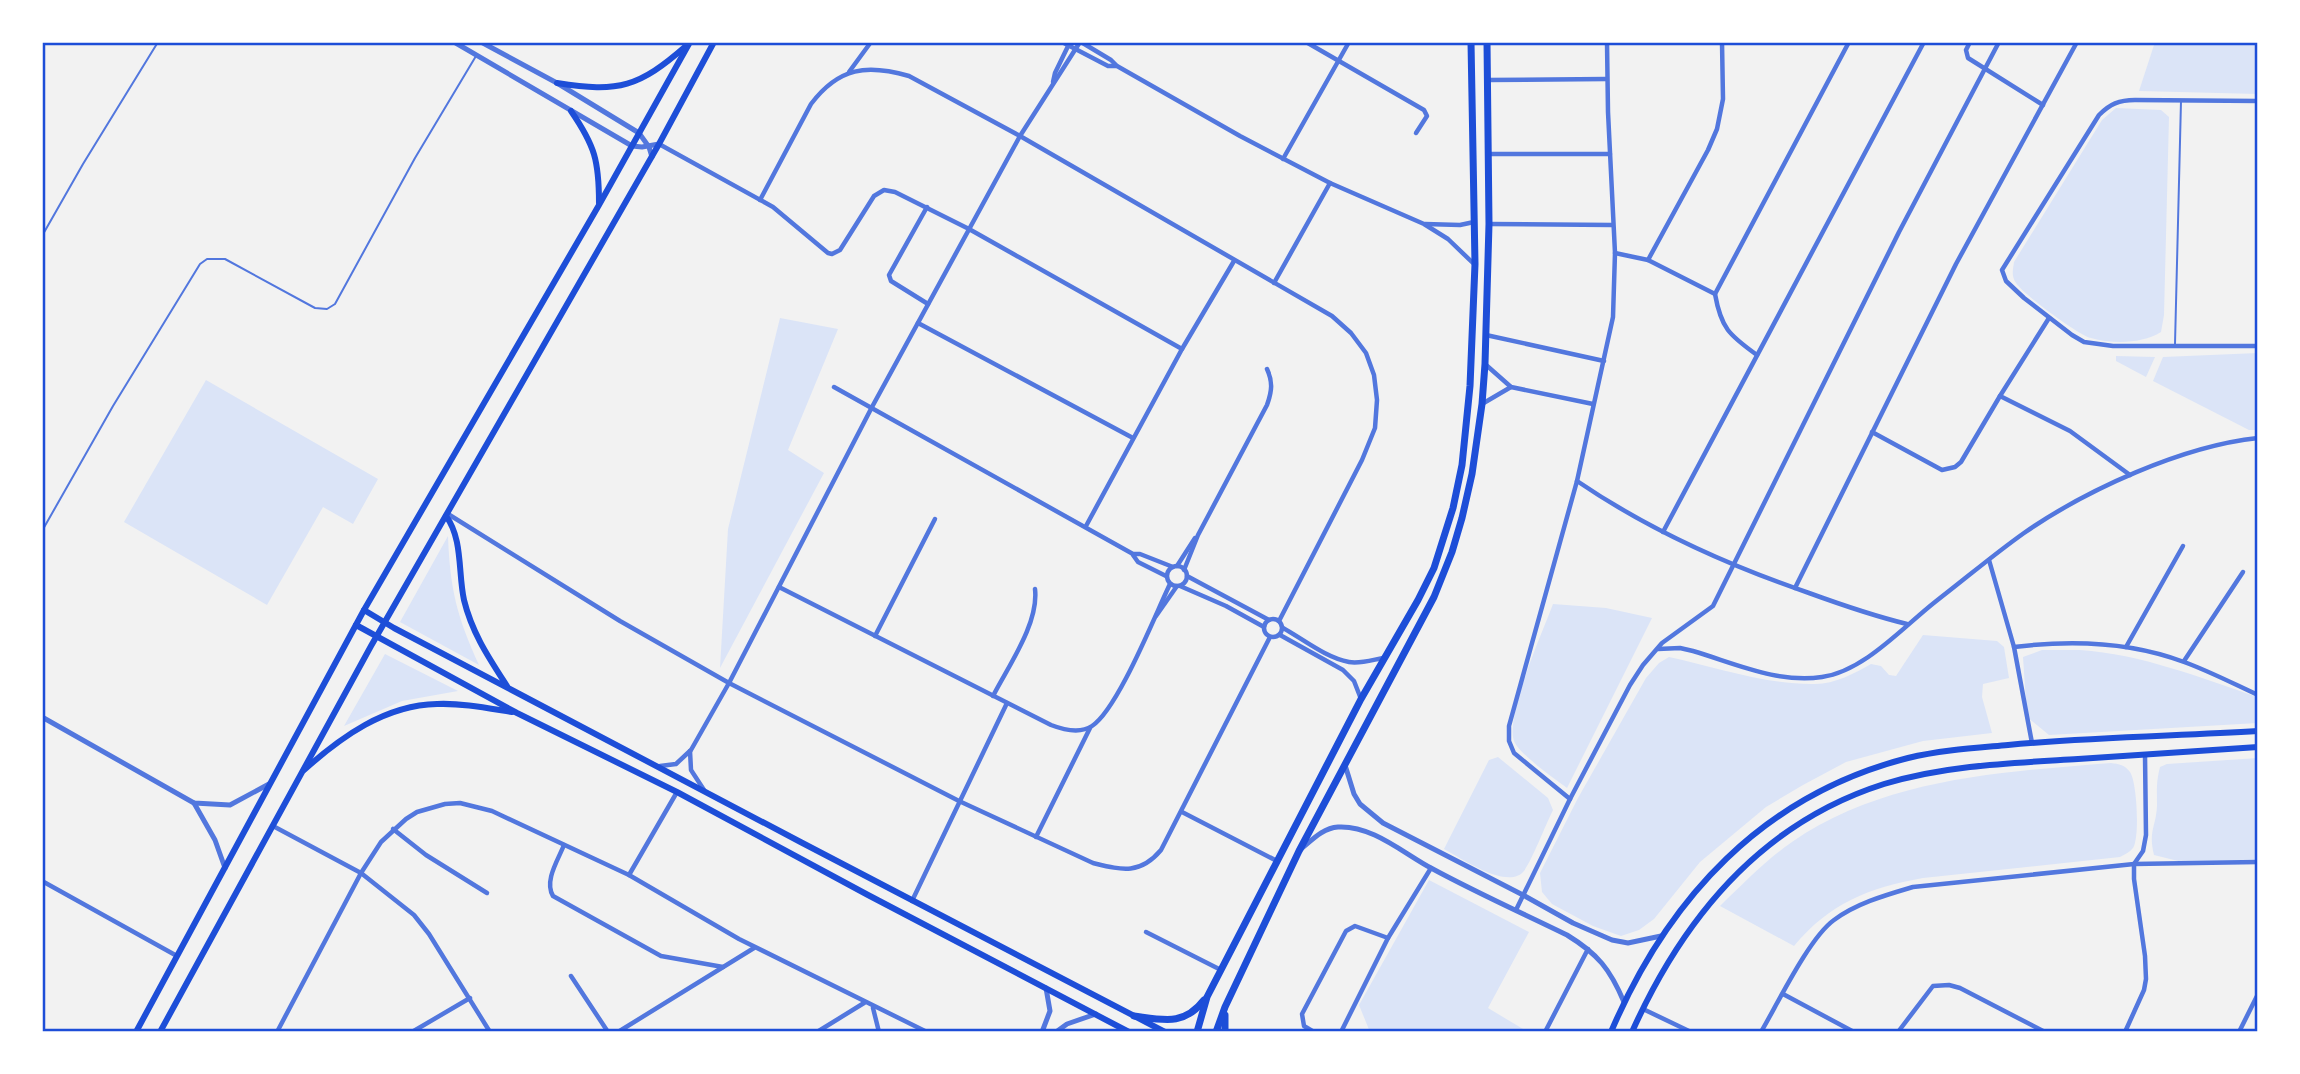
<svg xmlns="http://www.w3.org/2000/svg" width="2300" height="1074" font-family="Arial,sans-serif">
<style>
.green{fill:#dbe4f7}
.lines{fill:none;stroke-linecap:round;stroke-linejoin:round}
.service{stroke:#5277de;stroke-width:2}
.minor{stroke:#5277de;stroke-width:4.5}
.tertiary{stroke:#5277de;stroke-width:5}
.secondary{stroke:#1d4ed8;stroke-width:6}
.trunk{stroke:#1d4ed8;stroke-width:7}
.neatline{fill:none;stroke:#1d4ed8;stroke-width:2.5}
</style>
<rect width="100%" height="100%" fill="#f2f2f2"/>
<g class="green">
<path d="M2155,42h103v52l-119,-3z"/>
<path d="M2116,108l45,2 8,7 -5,198 -3,17c-19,12 -49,12 -70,6 -13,-3 -68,-44 -75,-55 -5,-7 -3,-14 -2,-21l88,-142z"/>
<path d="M780,318l58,11 -50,121 36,23 -104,195 8,-139z"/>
<path d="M2258,353v77h-9l-96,-49 10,-24z"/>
<path d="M2116,356l39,1 -9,20 -30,-16z"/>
<path d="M206,380l172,99 -25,45 -30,-17 -56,98 -143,-83z"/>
<path d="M448,536c2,53 9,81 31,129l-79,-43z"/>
<path d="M1553,604l53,4 46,10 -85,170c-12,-9 -48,-34 -53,-47 -9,-25 29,-110 39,-137z"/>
<path d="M1923,635l74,6 7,6 5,31 -26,6 -1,13 10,36 -69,8 -77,21 -43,23 -37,22 -66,55 -46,57 -15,11 -18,6 -28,-10 -41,-22 -10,-12 -2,-19 38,-75 68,-120 13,-15 10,-6c47,10 97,28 146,27 20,0 40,-11 56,-20l10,2 8,9 7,1z"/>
<path d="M2042,650c13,0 26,0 38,0 61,4 121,28 178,47v26l-209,12 -22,-18 -4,-60z"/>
<path d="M385,654l73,37 -56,10 -58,25z"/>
<path d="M1498,757l50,41 5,12c-8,16 -20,48 -29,61 -16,20 -63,-13 -80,-22l45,-89z"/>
<path d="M2258,758v104l-72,1 -32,-8c-6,-24 2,-28 3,-49 0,-17 -1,-23 3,-39l7,-3z"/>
<path d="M2111,763c8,1 14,2 19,9 7,10 10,65 3,76 -3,4 -8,6 -13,9l-197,21c-55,10 -93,25 -129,68l-74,-40c23,-22 46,-46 72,-64 93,-64 210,-70 319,-79z"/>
<path d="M1429,880l100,52 -41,76 40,24h-158l-11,-27z"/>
</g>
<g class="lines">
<g class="service">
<path d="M42,236l41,-72 75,-122"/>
<path d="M2175,344l6,-243"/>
<path d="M42,531l71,-125 87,-142 7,-5h18l90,49 12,1 8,-5 80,-146 61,-102"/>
</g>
<g class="minor">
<path d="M1062,42l46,24h8"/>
<path d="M1081,42l30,18 6,6 123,70 90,47 94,41 24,15 26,25"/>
<path d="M1306,42l118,68 3,6 -11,17"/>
<path d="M1970,42l-4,8 2,8 75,47"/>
<path d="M849,72l22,-30"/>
<path d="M1487,80l119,-1"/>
<path d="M1053,82l2,-9 15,-31"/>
<path d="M2258,101l-123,-1c-16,0 -25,4 -36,15l-97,155 4,11 18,17 48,37 12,7 29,4h145"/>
<path d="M659,144l114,63 55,46 4,1 8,-4 34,-54 10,-6 11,2 74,37 213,120"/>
<path d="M1488,154h122"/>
<path d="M1283,159l66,-117"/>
<path d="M760,200l51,-96c28,-37 56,-40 98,-28l111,60 312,180 19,17 15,20 8,22 3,25 -2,28 -13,32 -83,161"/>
<path d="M927,207l-38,68 2,6 37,23"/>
<path d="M1425,224l35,1 14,-3"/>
<path d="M1489,224l123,1"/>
<path d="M1615,253l33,7 67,34c6,34 14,41 42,61"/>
<path d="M1648,260l60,-110 9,-21 6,-30 -1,-57"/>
<path d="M1274,283l56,-100"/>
<path d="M1715,294l134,-252"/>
<path d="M918,323l215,115"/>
<path d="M1486,335l118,26"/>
<path d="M1485,364l26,23 82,17"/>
<path d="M834,387l299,167h7l33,13"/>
<path d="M2000,396l49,-78"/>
<path d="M1482,404l29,-17"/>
<path d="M1872,432l70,38 13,-3 6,-5 39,-66 70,35 60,44"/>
<path d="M1577,481c72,49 150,84 232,112 33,12 65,23 98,31"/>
<path d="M448,514l172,107 109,62 230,118 134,62c29,7 47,12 68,-13l109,-213"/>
<path d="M1086,526l96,-177 52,-88"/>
<path d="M1663,532l261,-490"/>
<path d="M1133,555l5,7 28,14"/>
<path d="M1989,560l25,87 18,96"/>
<path d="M1177,566l18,-28"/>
<circle cx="1177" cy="576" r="10"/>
<path d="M1184,570l14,-35 69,-130c5,-14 6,-23 0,-36"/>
<path d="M1187,576l82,44"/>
<path d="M1180,586l46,20 38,21"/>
<path d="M779,587l272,138c13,5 29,9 41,1 26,-17 63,-111 78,-142"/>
<path d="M1795,588l161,-324 121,-222"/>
<path d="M1156,616l21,-30"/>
<circle cx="1273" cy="628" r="9"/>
<path d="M1283,628c20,11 43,30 66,34 11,2 23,-2 34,-4"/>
<path d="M1280,635l63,35 11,11 7,18"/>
<path d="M875,636l60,-117"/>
<path d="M2014,647c56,-7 117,-5 170,15 25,9 50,22 74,33"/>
<path d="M2126,647l57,-101"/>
<path d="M1658,649l22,-1 13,3c41,12 86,33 129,26 42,-6 80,-49 113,-75 30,-23 58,-47 89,-69 62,-43 158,-87 234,-95"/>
<path d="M2184,661l59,-89"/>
<path d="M993,696c16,-31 46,-73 42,-107"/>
<path d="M690,751l1,19 13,20"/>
<path d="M660,766l16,-2 15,-14 38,-67 143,-276 148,-271 60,-94"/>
<path d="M1570,799l-56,-46 -5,-12v-15l68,-245 36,-164 2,-64 -7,-141 -1,-70"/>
<path d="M1182,812l95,49"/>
<path d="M273,826l88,47 53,42 15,19 61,98"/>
<path d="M393,829l33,26 61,38"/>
<path d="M1036,837l54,-109"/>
<path d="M564,845c-6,15 -20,36 -11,51l108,60 62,11"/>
<path d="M629,875l48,-83"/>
<path d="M42,881l135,75"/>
<path d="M912,901l95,-198"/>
<path d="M1516,910l54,-111 60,-114 13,-20 19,-22 51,-37 186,-374 100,-190"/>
<path d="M1146,932l75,38"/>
<path d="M571,976l37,56"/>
<path d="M1783,994l71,38"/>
<path d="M873,1008l6,24"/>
<path d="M1643,1009l48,23"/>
<path d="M277,1032l84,-159 20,-31 25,-23 11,-7 28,-8 15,-1 32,8 137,64 110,64 188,93"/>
<path d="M412,1032l58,-34"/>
<path d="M618,1032l136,-84"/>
<path d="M817,1032l47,-29"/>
<path d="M1314,1032l-10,-6 -2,-12 44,-83 9,-5 33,12"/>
<path d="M1341,1032l47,-94 43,-70"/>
<path d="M1545,1032l43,-83"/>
<path d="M1761,1032c17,-29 48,-94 73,-112 23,-17 52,-25 79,-33l221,-23 124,-2"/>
<path d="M1898,1032l35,-46 16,-1 11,3 85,44"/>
<path d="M2125,1032l19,-42 2,-11 -1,-23 -11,-77v-15l9,-13 3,-16 -1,-80"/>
<path d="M2239,1032l19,-38"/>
</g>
<g class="tertiary">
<path d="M454,42l178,104 10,1 17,-3"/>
<path d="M481,42l76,41 82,50 10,14 3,10"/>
<path d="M42,717l152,86 36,2 39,-21"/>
<path d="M1345,765l9,29 6,10 23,19 140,72 50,28 39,17 16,3 33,-7"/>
<path d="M194,803l21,37 10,28"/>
<path d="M1301,849c11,-9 22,-21 37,-22 34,-2 65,26 93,41 44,24 91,45 136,67 31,19 43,34 57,67"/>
<path d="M1042,1032l8,-21 -4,-23"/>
<path d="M1056,1032l11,-8 29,-10"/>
</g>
<g class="secondary">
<path d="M557,83c62,10 82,4 129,-37"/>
<path d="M571,111c24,35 28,50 28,92"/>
<path d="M446,516c17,23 12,57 18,84 8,33 25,58 43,86"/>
<path d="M364,610l30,18c257,135 513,271 771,404"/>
<path d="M356,625l161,88 160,79 191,103 261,137"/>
<path d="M304,770c37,-33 81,-65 133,-66 25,-1 50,4 75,8"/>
<path d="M136,1032l228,-422 235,-405 91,-163"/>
<path d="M160,1032l211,-386 288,-502 55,-102"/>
<path d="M1611,1032c57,-134 152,-237 297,-274 33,-8 67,-10 100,-13 83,-8 167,-9 250,-14"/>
<path d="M1632,1032c51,-114 129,-209 252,-248 63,-19 129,-21 194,-25 60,-4 120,-8 180,-12"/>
</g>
<g class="trunk">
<path d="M1225,1015v17"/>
<path d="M1134,1016c30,4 50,10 70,-16"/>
<path d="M1197,1032l10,-35 154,-298 57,-99 16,-32 19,-60 9,-43 8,-79 5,-122 -4,-222"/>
<path d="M1216,1032l9,-25 74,-156 135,-254 18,-45 10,-34 10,-44 10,-70 3,-40 4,-140 -2,-182"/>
</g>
</g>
<rect width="2300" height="1074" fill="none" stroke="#ffffff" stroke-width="88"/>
<rect x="44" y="44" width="2212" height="986" class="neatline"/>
</svg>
